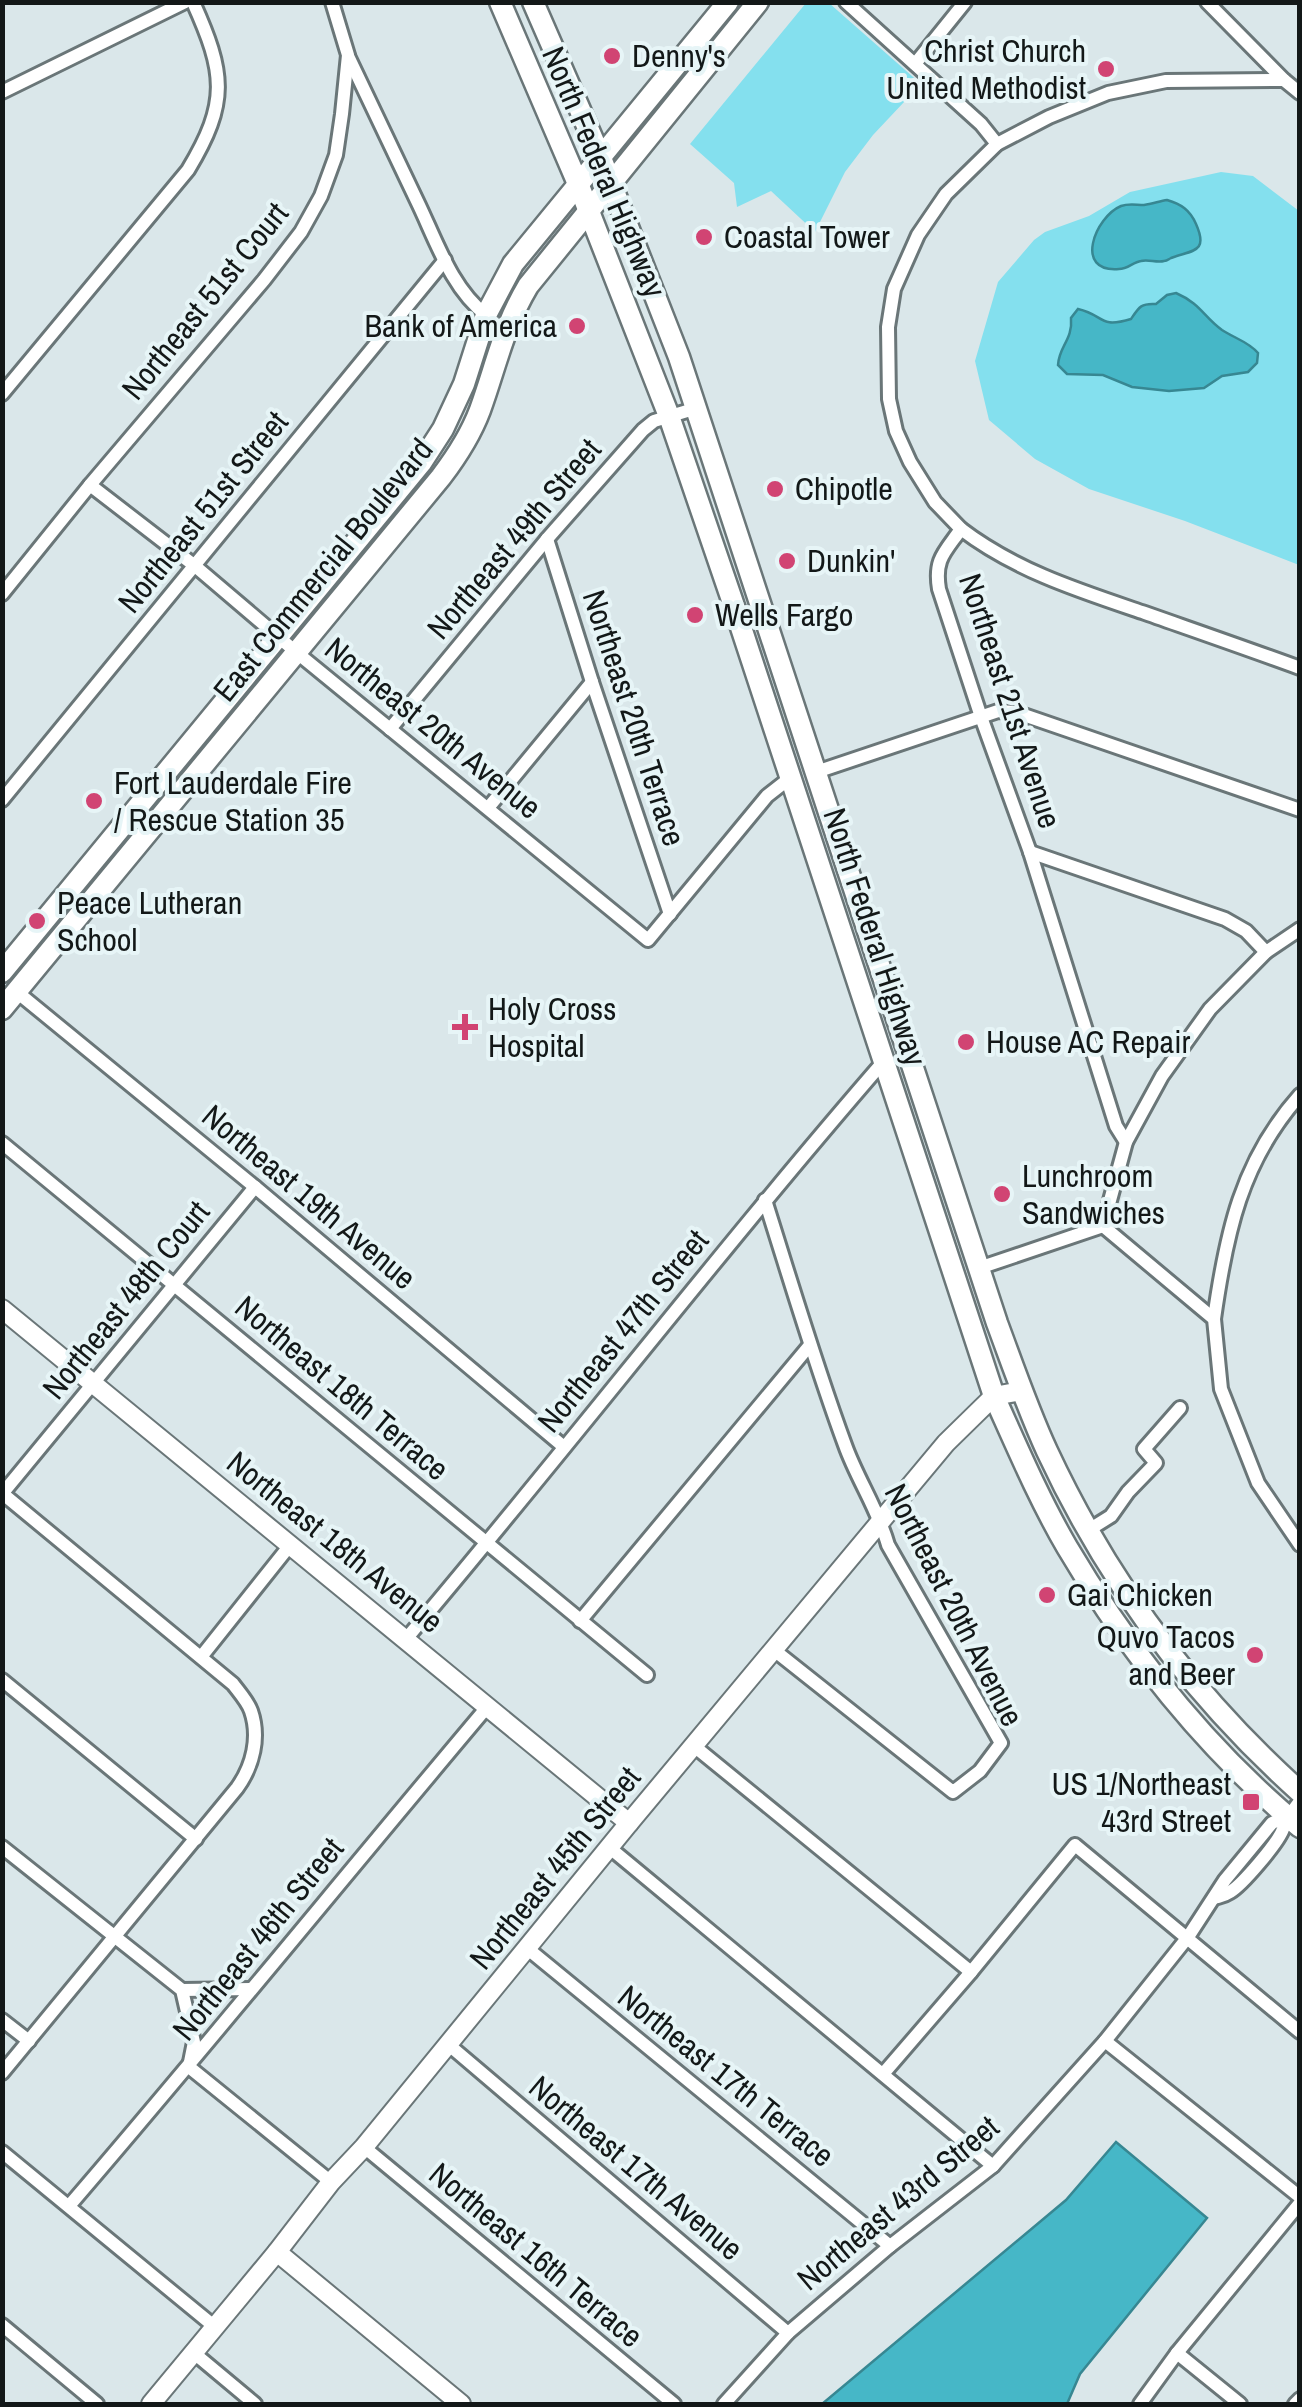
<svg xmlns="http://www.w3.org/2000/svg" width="1302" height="2407" font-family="'Archivo Narrow',sans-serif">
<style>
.green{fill:#84e0ee}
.water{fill:#46b7c7;stroke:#378792;stroke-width:2.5}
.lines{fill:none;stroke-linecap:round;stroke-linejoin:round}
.street-casing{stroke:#6a7678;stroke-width:18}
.secondary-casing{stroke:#6a7678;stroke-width:22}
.primary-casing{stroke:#6a7678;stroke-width:25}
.street{stroke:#fff;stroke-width:12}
.secondary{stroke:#fff;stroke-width:18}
.primary{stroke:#fff;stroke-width:20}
.poi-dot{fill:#d14473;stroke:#e7f5f7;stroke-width:4}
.labels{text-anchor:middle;stroke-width:8;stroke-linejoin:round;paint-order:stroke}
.poi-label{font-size:32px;fill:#131818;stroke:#e7f5f7;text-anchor:start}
.street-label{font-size:32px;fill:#131818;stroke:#e7f5f7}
</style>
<rect width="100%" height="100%" fill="#dae7ea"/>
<g class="green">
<path d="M806,3h23l92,81 -48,51 -28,37 -30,60 -44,-41 -34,16 -3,-24 -44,-39z"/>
<path d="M1221,172l32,4 46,35v354l-114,-44 -96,-32 -54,-30 -46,-39 -14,-59 23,-79 36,-42 11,-8 44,-16 41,-24z"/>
</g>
<g class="water">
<path d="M1167,200c14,4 23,10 29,24 13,29 -4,26 -25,34 -2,1 -4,3 -7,3 -7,2 -16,-2 -23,0 -8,1 -13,8 -22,8 -46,4 -24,-52 2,-63 8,-3 15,-1 23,-1 8,-1 16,-4 23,-5z"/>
<path d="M1176,293c25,11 27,23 46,37 12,8 27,12 36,23l-1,10 -9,9 -26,4 -18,12 -35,3 -37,-4 -29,-12 -36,-1 -9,-9c1,-19 15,-25 13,-47l7,-9c27,6 20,20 53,10 8,-12 10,-16 25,-15l11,-9z"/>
<path d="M1116,2142l91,76 -127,156 -13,30h-245l244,-204z"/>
</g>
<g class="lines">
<g class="street-casing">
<g id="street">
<path d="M846,2l135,122 16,20"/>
<path d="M1207,2l77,78 16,13"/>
<path d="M349,58c23,48 46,96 68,143 19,39 34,87 69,114"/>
<path d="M915,64l50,-62"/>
<path d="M2,92l183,-90"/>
<path d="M2,394l186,-224c41,-68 37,-97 5,-168"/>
<path d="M90,485l105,81 101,86 352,288 119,-144 23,-18"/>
<path d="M961,529c55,42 119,62 184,84 51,18 103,36 155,55"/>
<path d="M547,539l45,143 78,232"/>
<path d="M2,594l88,-109 174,-205 37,-48 20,-36 15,-41 6,-41 6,-59 -16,-53"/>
<path d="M390,729l157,-190 96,-109 11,-9 43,-13"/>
<path d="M816,772l182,-61 17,1 285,98"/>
<path d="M2,800l443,-540"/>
<path d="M488,808l104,-126"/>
<path d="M1030,852l195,67 21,12 20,21"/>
<path d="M17,992l238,195 309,260"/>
<path d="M1126,1142l-10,-16 -86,-274 -49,-135 -42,-128c-5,-30 6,-37 22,-60l-26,-27 -25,-40 -14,-31 -7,-32 -1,-72 6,-38 24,-54 28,-41 51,-50 52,-27 59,-24 58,-12 118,-1"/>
<path d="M2,1143l645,532"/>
<path d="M765,1200c26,82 50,164 80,245 12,34 33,64 43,100l113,198 -21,28 -27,21 -179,-142"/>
<path d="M1103,1226l111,93 7,70 37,94 42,62"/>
<path d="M1103,1226l23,-84 36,-66 48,-67 56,-57 34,-23"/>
<path d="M979,1268l124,-42"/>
<path d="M1214,1319c12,-85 27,-158 86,-224"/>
<path d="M2,1494l253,-307"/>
<path d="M1087,1531l24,-15 17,-24 28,-29 -12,-14 36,-41"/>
<path d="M580,1621l230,-276"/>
<path d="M406,1639c162,-191 314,-389 478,-578"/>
<path d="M201,1657l90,-113"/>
<path d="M2,1680l194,159"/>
<path d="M694,1746l277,226"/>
<path d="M2,1847l180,143 12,52 -5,25 142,115"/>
<path d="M610,1848l383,318"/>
<path d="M1214,1898c7,-2 10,-2 16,-6 12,-7 48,-49 53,-63 5,-11 9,-18 17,-28"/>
<path d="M528,1949l362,297"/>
<path d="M182,1990l69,-1"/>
<path d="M2,2020l27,21"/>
<path d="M1105,2041l195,156"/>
<path d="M449,2045l339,288"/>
<path d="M2,2073l235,-285c16,-22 23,-51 14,-77 -3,-9 -12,-19 -18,-27l-230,-190"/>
<path d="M883,2074l88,-102 104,-127 225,187"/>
<path d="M364,2147l310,257"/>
<path d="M2,2152l213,175"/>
<path d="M69,2206c142,-165 279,-334 419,-500"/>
<path d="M2,2325l95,79"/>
<path d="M194,2353l61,51"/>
<path d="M1177,2353l63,51"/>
<path d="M724,2404l64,-71 102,-87 103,-80 112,-125 83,-104 37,-57 47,-57 15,-6"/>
<path d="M1140,2404l37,-51 123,-150"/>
<path d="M1295,2404l5,-5"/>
</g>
</g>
<g class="secondary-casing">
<g id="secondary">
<path d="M2,1309l627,514"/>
<path d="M277,2252l184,152"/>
<path d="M151,2404l126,-152 54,-70 33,-35 265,-324 317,-380 48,-47 28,-5"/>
</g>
</g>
<g class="primary-casing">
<g id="primary">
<path d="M500,2l79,184 90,230 63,184 262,796c23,51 45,103 73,151 62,105 139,202 233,280"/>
<path d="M533,2l68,156 78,199 318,966c16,43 31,87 50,128 61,131 146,245 253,341"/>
<path d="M2,972l419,-509 22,-34 21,-45 22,-69 27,-51 215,-262"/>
<path d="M2,1009l439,-532c16,-21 30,-43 39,-67 16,-44 23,-82 48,-124l230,-284"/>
</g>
</g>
<use href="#street" class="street"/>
<use href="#secondary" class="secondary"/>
<use href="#primary" class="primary"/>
</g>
<g class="poi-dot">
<circle cx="612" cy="56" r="10"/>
<circle cx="1106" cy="69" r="10"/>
<circle cx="704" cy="237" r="10"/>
<circle cx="577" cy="326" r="10"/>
<circle cx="775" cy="489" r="10"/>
<circle cx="787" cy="561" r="10"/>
<circle cx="695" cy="615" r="10"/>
<circle cx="94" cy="801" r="10"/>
<circle cx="37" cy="921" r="10"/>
<path d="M460 1012h10v10h10v10h-10v10h-10v-10h-10v-10h10z"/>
<circle cx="966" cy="1042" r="10"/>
<circle cx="1002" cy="1194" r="10"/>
<circle cx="1047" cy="1595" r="10"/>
<circle cx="1255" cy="1655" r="10"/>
<rect x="1241" y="1792" width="20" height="20" rx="5"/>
</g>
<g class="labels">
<g class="poi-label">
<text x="1086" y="62" text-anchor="end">Christ Church<tspan x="1086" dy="37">United Methodist</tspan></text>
<text x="632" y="67">Denny's</text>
<text x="724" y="248">Coastal Tower</text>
<text x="557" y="337" text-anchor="end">Bank of America</text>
<text x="795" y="500">Chipotle</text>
<text x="807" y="572">Dunkin'</text>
<text x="715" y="626">Wells Fargo</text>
<text x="114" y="794">Fort Lauderdale Fire<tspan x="114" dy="37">/ Rescue Station 35</tspan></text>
<text x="57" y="914">Peace Lutheran<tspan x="57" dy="37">School</tspan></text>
<text x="488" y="1020">Holy Cross<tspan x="488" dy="37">Hospital</tspan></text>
<text x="986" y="1053">House AC Repair</text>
<text x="1022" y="1187">Lunchroom<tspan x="1022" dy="37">Sandwiches</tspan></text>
<text x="1067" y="1606">Gai Chicken</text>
<text x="1235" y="1648" text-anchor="end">Quvo Tacos<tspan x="1235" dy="37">and Beer</tspan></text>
<text x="1231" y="1795" text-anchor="end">US 1/Northeast<tspan x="1231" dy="37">43rd Street</tspan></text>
</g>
<g class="street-label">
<text transform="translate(604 172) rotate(67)" y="11">North Federal Highway</text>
<text transform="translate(205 301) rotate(-51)" y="11">Northeast 51st Court</text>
<text transform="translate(203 512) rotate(-51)" y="11">Northeast 51st Street</text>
<text transform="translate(514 539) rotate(-50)" y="11">Northeast 49th Street</text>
<text transform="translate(323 570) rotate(-51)" y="11">East Commercial Boulevard</text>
<text transform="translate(1010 701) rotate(72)" y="11">Northeast 21st Avenue</text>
<text transform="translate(634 718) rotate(72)" y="11">Northeast 20th Terrace</text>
<text transform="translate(433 728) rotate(39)" y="11">Northeast 20th Avenue</text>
<text transform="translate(875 937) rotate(72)" y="11">North Federal Highway</text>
<text transform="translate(309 1197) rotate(40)" y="11">Northeast 19th Avenue</text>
<text transform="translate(126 1300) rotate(-51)" y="11">Northeast 48th Court</text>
<text transform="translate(623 1331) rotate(-51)" y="11">Northeast 47th Street</text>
<text transform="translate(342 1388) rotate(40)" y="11">Northeast 18th Terrace</text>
<text transform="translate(335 1542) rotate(39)" y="11">Northeast 18th Avenue</text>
<text transform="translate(954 1605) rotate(63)" y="11">Northeast 20th Avenue</text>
<text transform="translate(555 1868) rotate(-51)" y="11">Northeast 45th Street</text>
<text transform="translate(258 1939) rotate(-51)" y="11">Northeast 46th Street</text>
<text transform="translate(726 2076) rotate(39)" y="11">Northeast 17th Terrace</text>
<text transform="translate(636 2168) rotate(40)" y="11">Northeast 17th Avenue</text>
<text transform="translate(898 2203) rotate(-40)" y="11">Northeast 43rd Street</text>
<text transform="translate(536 2255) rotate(40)" y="11">Northeast 16th Terrace</text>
</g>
</g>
<rect width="1302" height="2407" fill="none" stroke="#131818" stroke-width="10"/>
</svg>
